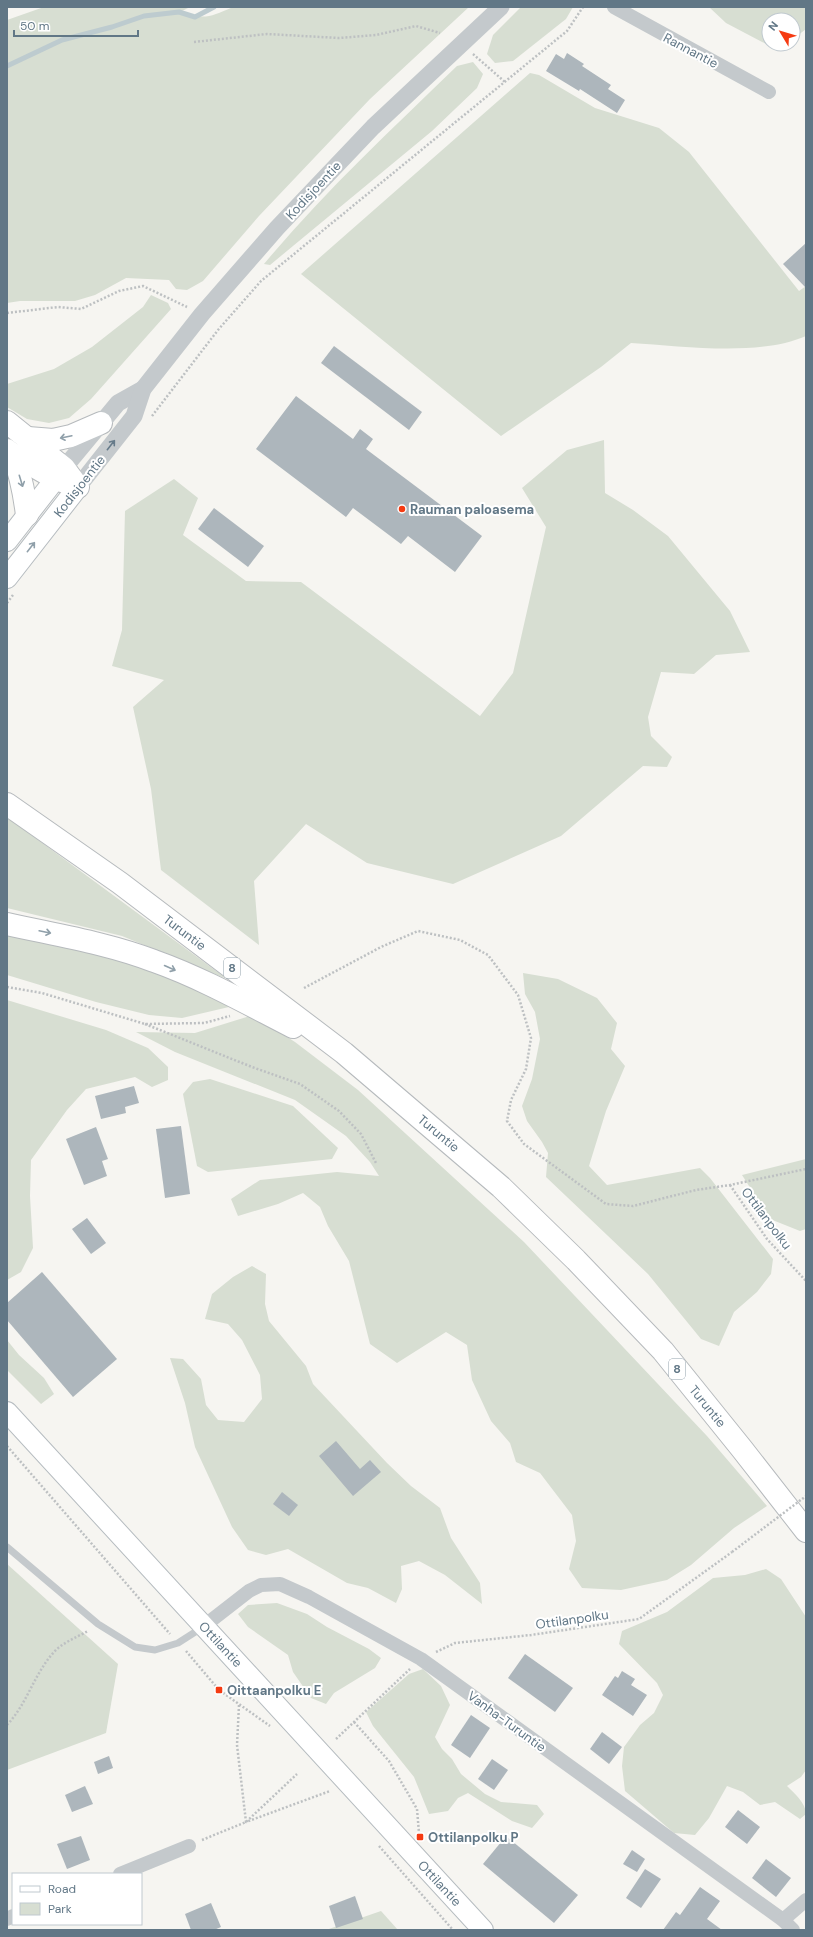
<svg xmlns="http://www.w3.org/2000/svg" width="813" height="1937" font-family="'DM Sans',sans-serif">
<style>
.green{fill:#d7ded2}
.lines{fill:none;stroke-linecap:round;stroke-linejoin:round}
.stream{stroke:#bdcbcf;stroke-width:5}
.building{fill:#adb6bc}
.secondary-casing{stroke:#b6bcc0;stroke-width:22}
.trunk-casing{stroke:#b6babd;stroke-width:24}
.path{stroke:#bdc0c2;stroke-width:2.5;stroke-dasharray:2 2;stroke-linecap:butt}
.service{stroke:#c4c9cc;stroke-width:7}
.minor{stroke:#c4c9cc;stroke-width:14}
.tertiary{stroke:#c4c9cc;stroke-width:17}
.secondary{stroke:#fff;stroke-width:20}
.trunk{stroke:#fff;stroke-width:22}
.path-bridge{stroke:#bdc0c2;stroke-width:2.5;stroke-dasharray:2 2;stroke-linecap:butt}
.oneway{stroke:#90a0aa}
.oneway2{stroke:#667b8a}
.poi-dot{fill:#f53b12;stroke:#fff;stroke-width:1.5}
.labels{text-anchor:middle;stroke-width:4;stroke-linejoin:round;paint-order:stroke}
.shield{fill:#fff;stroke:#90a0aa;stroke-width:1}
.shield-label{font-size:12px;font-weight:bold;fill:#617786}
.street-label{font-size:13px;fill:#617786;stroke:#fff}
.poi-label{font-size:13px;font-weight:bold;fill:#617786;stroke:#fff;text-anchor:start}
</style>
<rect width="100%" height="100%" fill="#f6f5f1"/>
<g class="green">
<path d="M44,7h146l-10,5c25,8 30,5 53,-5h236l-99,92 -111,117 -56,65 -16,9 -11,-1 -7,-9 -43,-2 -31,17 -20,6h-55l-13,2v-283z"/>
<path d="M521,7h52l-7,12 -53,42 -18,2 -8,-9 6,-19z"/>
<path d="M709,7h97v22l-13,10v-19h-24v24h3l-4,1 -42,-22z"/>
<path d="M473,62l10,12 -6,14 -45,43 -162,134 -6,-1c59,-71 127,-134 193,-198z"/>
<path d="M530,73l9,2 56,33 64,20 30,24 110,139 7,-5v50c-48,21 -122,10 -175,7l-30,24 -100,69 -200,-162z"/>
<path d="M151,295l17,8 3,6 -80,90 -22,19 -20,5 -22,-4 -20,-12v-23l47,-15 38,-22 51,-40z"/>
<path d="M604,440l1,53 28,17 35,26 62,75 20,41 -34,3 -22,19 -33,-2 -13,45 3,19 21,21 -5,10 -24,-1 -82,70 -108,48 -86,-21 -61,-39 -52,57 5,64 -98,-75 -10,-81 -18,-82 31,-27 -52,-14 10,-36 3,-119 49,-32 24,19 -15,37 63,46 55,1 179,134 33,-43 33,-146 -24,-39 45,-38z"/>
<path d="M7,817l220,162 -105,-43 -115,-28z"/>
<path d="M7,933c76,18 156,29 222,74l-47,11 -33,-3 -53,-13 -89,-27z"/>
<path d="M523,973l35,6 39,19 20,25 -6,26 14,17 -19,45 -17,55 18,19 93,-17 10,10 63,81 -2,15 -14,18 -23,20 -15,34 -18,-7 -53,-65 -102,-97 2,-24 -6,-11 -15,-21 -5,-15 10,-27 8,-40 -5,-27 -10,-18z"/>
<path d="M7,1000l99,30 42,18 20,19v13l-16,7 -17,-10 -49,12 -19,21 -36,50 -1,36 3,52 -12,24 -14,8z"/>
<path d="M253,1015l42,27 63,48 166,152 183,194 60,70 -33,22 -43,37 -24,15 -46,10 -39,-2 -13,-19 7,-28 -4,-26 -32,-42 -24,-11 -6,-19 -19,-22 -19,-41 -5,-35 -21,-13 -49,31 -27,-19 -21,-83 -21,-35 -8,-19 -17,-14 -25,11 -40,12 -7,-17 29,-19 77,-8 42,4 -9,-14 -24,-26 -51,-36 -120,-48 -39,-20 59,1z"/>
<path d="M210,1079l83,27 45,42 -6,11 -124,13 -11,-6 -14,-72 10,-12z"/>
<path d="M806,1159v70l-6,2 -30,-12 -28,-44z"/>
<path d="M252,1266l14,8 -1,30 4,17 37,45 7,18 74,79 24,23 29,22 11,30 29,45 2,21 -37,-29 -26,-14 -18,5 1,23 -6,14 -28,-15 -21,-5 -59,-34 -22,6 -18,-5 -16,-23 -37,-80 -10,-44 -15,-45 13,1 18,20 5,26 12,15 26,2 18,-23 -2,-24 -18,-35 -14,-16 -23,-5 7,-25 21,-17z"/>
<path d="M7,1340l12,15 25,23 10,16 -13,10 -34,-34z"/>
<path d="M7,1564l111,100 -12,69 -99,37z"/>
<path d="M766,1569l15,10 25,38v153l-5,7 -14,9c7,7 19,17 19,28l-6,5 -25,-17 -15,3 -17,-13 -16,-6 -18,32 -14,17 -21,-2 -49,-42 -3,-25 2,-19 16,-22 14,-12 9,-18 -6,-12 -38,-39 3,-13 45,-19 46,-34 32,-3z"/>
<path d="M277,1603l30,11 20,13 42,22 12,9 -6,10 -41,25 -8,11 -15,-6 -18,-26 -5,-17 -40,-28 -10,-13 10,-9z"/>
<path d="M423,1669l18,17 9,19 -15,32 7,12 10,10 9,15 24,20 16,8 36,3 7,9 -12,14 -20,-7 -44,-28 -10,5 -10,13 -19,3 -15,-37 -41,-51 -7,-14 43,-38z"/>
<path d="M381,1911l17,19h-72z"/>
</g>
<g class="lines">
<path class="stream" d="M7,66l55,-26 50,-13 32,-11 35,-4 16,5 19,-10"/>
</g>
<g class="building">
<path d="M567,53l17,11 -2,2 29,19 -3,4 17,11 -8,13 -37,-24 -1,2 -33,-20 10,-17 8,5z"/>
<path d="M806,243v45l-23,-24z"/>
<path d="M334,346l88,66 -13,18 -88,-67z"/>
<path d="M296,396l57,43 7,-10 13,10 -7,10 116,87 -27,36 -47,-36 -7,8 -48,-36 -7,9 -90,-68z"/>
<path d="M214,508l50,38 -16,21 -50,-38z"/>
<path d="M134,1086l5,17 -14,4 1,6 -25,6 -6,-23z"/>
<path d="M181,1126l9,68 -25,4 -9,-69z"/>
<path d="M96,1127l12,32 -6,2 5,15 -23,9 -18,-46z"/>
<path d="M87,1218l19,25 -15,11 -19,-25z"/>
<path d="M42,1272l75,87 -44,38 -66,-77v-17z"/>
<path d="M336,1441l24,28 10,-9 11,12 -28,24 -34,-40z"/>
<path d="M282,1492l16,13 -9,11 -16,-12z"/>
<path d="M525,1654l48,34 -18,24 -47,-34z"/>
<path d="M622,1671l13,8 -4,6 16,10 -14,21 -31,-21 13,-19 3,2z"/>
<path d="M471,1715l19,13 -20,30 -19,-13z"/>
<path d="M602,1732l20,15 -13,17 -19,-15z"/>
<path d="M109,1756l4,12 -15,6 -4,-12z"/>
<path d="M492,1759l16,11 -14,20 -16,-11z"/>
<path d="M85,1786l8,18 -21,8 -7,-17z"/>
<path d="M738,1810l22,17 -13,17 -22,-17z"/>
<path d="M81,1836l9,24 -23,9 -10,-25z"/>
<path d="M506,1836l72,59 -24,28 -71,-59z"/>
<path d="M632,1850l13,9 -8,13 -14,-8z"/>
<path d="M766,1859l25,19 -15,19 -24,-19z"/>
<path d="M645,1869l16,10 -20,29 -15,-10z"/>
<path d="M700,1887l20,14 -13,18 15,11h-59l13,-18 4,3z"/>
<path d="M355,1896l8,23 -27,9 -7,-22z"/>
<path d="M211,1903l10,24 -7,3h-23l-6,-16z"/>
</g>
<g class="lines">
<g class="secondary-casing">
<g id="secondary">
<path d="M7,541l57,-73"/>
<path d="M7,578l71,-91"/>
<path d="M7,1412l476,518"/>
</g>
</g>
<g class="trunk-casing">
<g id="trunk">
<path d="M7,422l57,46 14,19"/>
<path d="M28,438l25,2 18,-4 30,-13"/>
<path d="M7,450c12,9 18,49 20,65"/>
<path d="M11,453l45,26 17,6"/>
<path d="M7,804l113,79 224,170 157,134 75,73 87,91 79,98 64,82"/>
<path d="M7,924c49,11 100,19 147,37 48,17 94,43 139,66"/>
</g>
</g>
<g class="path">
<path d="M194,42l73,-8 72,4 37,-3 40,-9 24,7"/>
<path d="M473,54l32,28"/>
<path d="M7,313l51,-6 23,2 38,-18 24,-5 44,21"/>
<path d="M152,416l66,-86 43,-49 306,-250 16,-24"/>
<path d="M7,603l6,-8"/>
<path d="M7,987l35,6 103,31 59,-1 26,-7"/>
<path d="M304,988l77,-41 37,-16 42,9 28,15 30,40 13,43 -5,31 -15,31 -4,21 17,23 82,60 27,2 63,-16 34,-5 76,-16"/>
<path d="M145,1024l107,43 48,17 39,27 22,23 15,29"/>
<path d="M730,1185l37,54 39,42"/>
<path d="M7,1446l163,188"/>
<path d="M186,1651l33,39 51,36"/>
<path d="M436,1652l19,-9 76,-8 108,-16 93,-67"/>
<path d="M239,1705l-2,40 9,77 84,-31"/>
<path d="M354,1722l35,39 28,48 2,24"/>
<path d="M7,1725c20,-21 27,-51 47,-73 8,-9 23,-15 34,-21"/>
<path d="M336,1739l74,-70"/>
<path d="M202,1840l44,-18 51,-48"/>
<path d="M379,1846l74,84"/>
</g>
<path class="service" d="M7,1547l91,77 37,23 20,3 23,-7 25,-16"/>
<g class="minor">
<path d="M614,7l155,85"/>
<path d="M204,1626l45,-35 12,-6 19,-1 29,13 112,62 362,261 10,10"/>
<path d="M120,1874l69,-28"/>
<path d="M7,1919l6,-3"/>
<path d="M783,1920l23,-20"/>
</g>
<g class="tertiary">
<path d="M64,468l54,-65 25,-14"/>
<path d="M78,487l56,-71 9,-27 59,-75 75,-86 96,-101 128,-120"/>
</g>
<use href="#secondary" class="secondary"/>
<use href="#trunk" class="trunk"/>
<path class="path-bridge" d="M732,1552l74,-56"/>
</g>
<defs><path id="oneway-shaft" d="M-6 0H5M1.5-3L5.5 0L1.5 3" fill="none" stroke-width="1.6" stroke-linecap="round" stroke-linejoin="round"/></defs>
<g class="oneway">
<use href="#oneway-shaft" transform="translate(66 437) rotate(168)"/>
<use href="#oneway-shaft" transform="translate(21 481) rotate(73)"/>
<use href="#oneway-shaft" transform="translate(31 547) rotate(-52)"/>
<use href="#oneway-shaft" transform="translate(45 932) rotate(12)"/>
<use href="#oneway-shaft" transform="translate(170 968) rotate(24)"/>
</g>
<use class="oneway2" href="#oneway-shaft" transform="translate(111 445) rotate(-52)"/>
<g class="poi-dot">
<circle cx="402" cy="509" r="4"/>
<rect x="215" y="1686" width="8" height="8" rx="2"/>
<rect x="416" y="1833" width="8" height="8" rx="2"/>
</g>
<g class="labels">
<g class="shield">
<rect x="224" y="958" width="16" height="20" rx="3"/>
<rect x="669" y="1359" width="16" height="20" rx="3"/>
</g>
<g class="shield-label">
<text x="232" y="972">8</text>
<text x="677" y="1373">8</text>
</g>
<g class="street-label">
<text transform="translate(691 50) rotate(28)" y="5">Rannantie</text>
<text transform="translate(313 190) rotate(-47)" y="5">Kodisjoentie</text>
<text transform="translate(79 486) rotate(-52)" y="5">Kodisjoentie</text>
<text transform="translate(185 932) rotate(37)" y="5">Turuntie</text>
<text transform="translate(439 1133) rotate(40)" y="5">Turuntie</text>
<text transform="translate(767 1218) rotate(53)" y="5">Ottilanpolku</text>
<text transform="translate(708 1406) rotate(51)" y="5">Turuntie</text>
<text transform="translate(572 1619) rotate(-8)" y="5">Ottilanpolku</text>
<text transform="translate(221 1644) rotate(47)" y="5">Ottilantie</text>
<text transform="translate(507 1721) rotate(36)" y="5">Vanha-Turuntie</text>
<text transform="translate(440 1883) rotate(47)" y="5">Ottilantie</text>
</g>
<g class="poi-label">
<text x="410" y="514">Rauman paloasema</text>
<text x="227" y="1695">Oittaanpolku E</text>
<text x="428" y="1842">Ottilanpolku P</text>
</g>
</g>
<rect width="813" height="1937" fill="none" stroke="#617786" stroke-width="16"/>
<rect x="12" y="1873" width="130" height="52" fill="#ffffff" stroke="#c0c9cf"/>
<rect x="20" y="1886" width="20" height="6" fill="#ffffff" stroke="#c0c9cf"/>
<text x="48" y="1893" font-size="12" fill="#617786">Road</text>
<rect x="20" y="1903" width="20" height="12" fill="#d7ded2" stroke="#c0c9cf"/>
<text x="48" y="1913" font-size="12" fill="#617786">Park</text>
<g transform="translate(781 32) rotate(308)"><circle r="19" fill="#ffffff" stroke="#c0c9cf"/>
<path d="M0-3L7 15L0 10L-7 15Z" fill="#f53b12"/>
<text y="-6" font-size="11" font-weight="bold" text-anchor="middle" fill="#617786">N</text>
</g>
<path d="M14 30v6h124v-6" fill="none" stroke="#617786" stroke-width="2"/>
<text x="20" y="30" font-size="12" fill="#617786" stroke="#ffffff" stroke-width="3" paint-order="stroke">50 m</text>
</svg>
